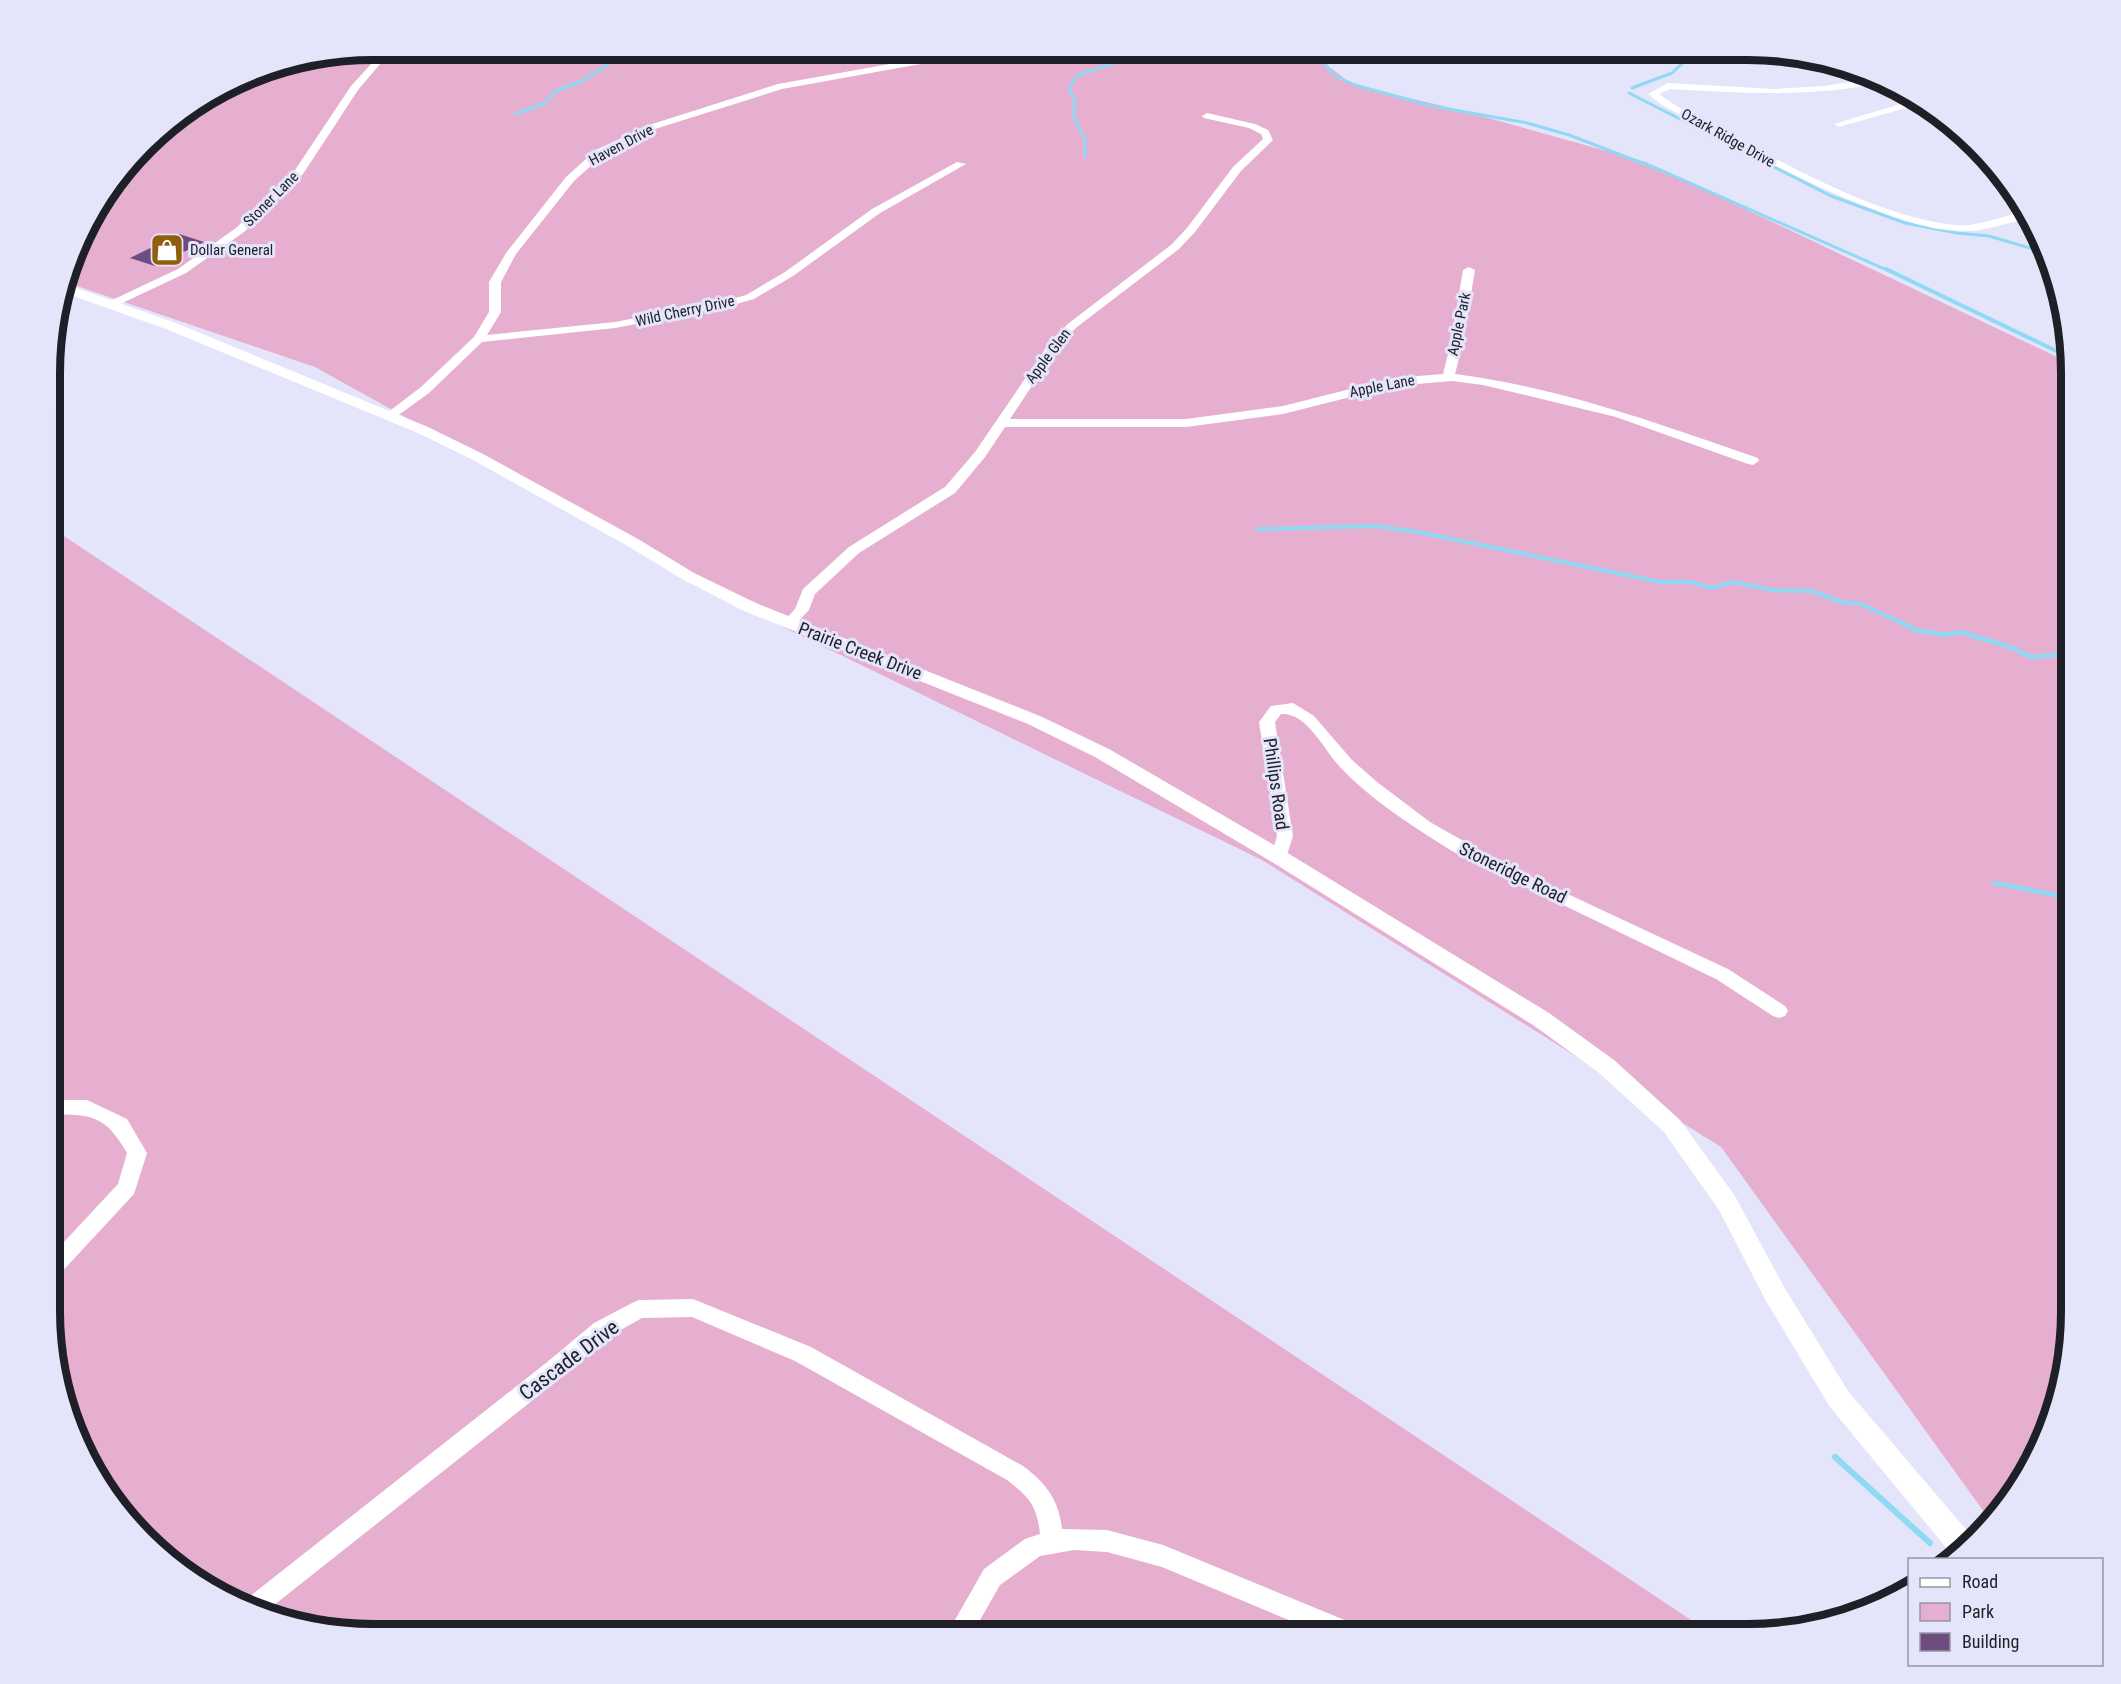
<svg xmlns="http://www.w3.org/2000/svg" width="2121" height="1684" font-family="'Roboto Condensed',sans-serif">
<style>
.green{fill:#e6afd0}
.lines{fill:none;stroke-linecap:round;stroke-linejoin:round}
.stream-far3{stroke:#8fd9f5;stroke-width:3}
.stream-far2{stroke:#8fd9f5;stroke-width:4}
.stream-far1{stroke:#8fd9f5;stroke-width:4.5}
.stream{stroke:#8fd9f5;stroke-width:6}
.building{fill:#6c4d7d}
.minor{fill:#fff;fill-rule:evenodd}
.major{fill:#fff;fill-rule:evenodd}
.labels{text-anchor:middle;stroke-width:6;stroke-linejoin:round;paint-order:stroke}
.far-street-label{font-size:15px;fill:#1f1f27;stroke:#e4e5fa}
.far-poi-label{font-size:15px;fill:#1f1f27;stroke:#e4e5fa;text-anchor:start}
.street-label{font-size:18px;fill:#1f1f27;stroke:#e4e5fa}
.near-street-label{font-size:21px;fill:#1f1f27;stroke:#e4e5fa}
.rim{fill:none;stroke:#1f1f27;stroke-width:8}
</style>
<rect width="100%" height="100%" fill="#e4e5fa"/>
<g class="green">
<path d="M373,50h939l7,9 34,26 103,24 190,53 424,201 1,970 -24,102 -55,88 -271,-376 -459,-287 -481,-234 -466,-259 -247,-84 25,-72 67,-81 109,-63z"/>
<path d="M52,528l1660,1106h-1360l-103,-24 -90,-56 -76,-100 -33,-121z"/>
</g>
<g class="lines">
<g class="stream-far3">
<path d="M1315,50l18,25 22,10 77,21 95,17 42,12 94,36 226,100"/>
<path d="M1632,88l40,-15 16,-15 -5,-8"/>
<path d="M1629,93l202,103 74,27 52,10 32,3 58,17"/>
<path d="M515,114l28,-10 13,-13 28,-11 35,-23 23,-7"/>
<path d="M1085,157v-19l-11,-20 1,-16 -6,-14 9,-13 74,-25"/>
</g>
<g class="stream-far2">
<path d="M1886,269l183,88"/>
<path d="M1257,529l118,-3 43,6 242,50h30l22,6 21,-6 39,8 39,1 34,12h14l43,20"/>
</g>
<g class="stream-far1">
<path d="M1899,622l17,8 30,5 14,-3 50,15 21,10 40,-3"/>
<path d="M1994,883l77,15"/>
</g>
<path class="stream" d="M1835,1457l95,86"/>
</g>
<path class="building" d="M179,234l25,8 -49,24 -25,-8z"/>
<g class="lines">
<g class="minor">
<path d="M384,50h8l-34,40 -55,84 -59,58 -58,41 -70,33h-8v-4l70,-33 58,-41 59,-58 56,-84z"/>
<path d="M968,50l12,1 -4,3 -194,35 -127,40 -51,25 -30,27 -58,73 -15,28v30l-14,23 128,-13 109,-21 22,-6 39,-23 87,-63 85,-47 9,2 -86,49 -87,63 -39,23 -28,8 -111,21 -133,14 -53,51 -36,26h-8l-2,-3 38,-29 53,-50 15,-25v-30l17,-29 60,-76 30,-27 53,-25 129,-41z"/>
<path d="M1878,78l7,4c-74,16 -141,11 -215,7l-11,5c22,17 48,28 72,41 64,34 152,83 225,90 22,2 42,-8 63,-12h6l5,6c-23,3 -45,13 -67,12 -32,0 -64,-12 -93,-23 -73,-28 -140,-66 -208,-103l-14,-11 20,-11 106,6 50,-3z"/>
<path d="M1914,100l6,4 -81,23 -5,-3z"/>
<path d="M1207,113l48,11 13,6 5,10 -32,31 -46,61 -16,17 -102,78 -17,16 -50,76h176l97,-13 111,-28 49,-4 8,-32 12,-72 6,-3 6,3 -12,72 -8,32c104,13 204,50 303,84l1,3 -6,4 -5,-1 -132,-47 -133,-32 -31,-4 -58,5 -111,28 -97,13h-181l-20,30 -30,36 -96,60 -44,41 -6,16 -15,16h-10l-2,-3 13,-14 8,-20 46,-42 96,-60 30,-35 77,-113 17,-16 102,-78 16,-17 46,-61 30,-28 -2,-5 -12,-6 -45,-10 -2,-2z"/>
<path d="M1293,703l21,13 38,44 25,22 53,40 74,42 224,105 57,37 3,5 -3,5 -6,2 -6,-2 -57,-37 -264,-128c-38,-24 -80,-50 -112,-84 -16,-17 -33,-55 -59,-53l-6,8 18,114 -8,25h-12l-2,-4 6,-21 -18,-114 12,-16z"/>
<path d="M51,1100h36l40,19 20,34 -13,41 -77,83 -7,3v-23l68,-73 9,-31c-22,-38 -34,-38 -76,-39z"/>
<path d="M693,1299l118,48 212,119c23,17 36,34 39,63l45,1 56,15 196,81 3,8h-40l-160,-67 -55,-15 -33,-2 -34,6 -40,29 -28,49h-25l37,-65 41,-30 15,-5c-3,-29 -11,-37 -33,-54l-212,-119 -103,-44 -50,1 -34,19 -46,40 -298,236 -15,-3 -9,-6 306,-241 48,-40 38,-20 7,-3z"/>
</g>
<path class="major" d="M68,285l108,38 252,104 55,27 155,85 56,34 62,30 284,113 69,33 177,103 263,161 65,47 66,60 55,76 49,91 64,104 126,148 -20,18 -124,-150 -64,-106 -47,-91 -55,-78 -66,-60 -65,-47 -261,-163 -177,-105 -67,-33 -284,-113 -62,-32 -56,-34 -153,-85 -55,-27 -252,-104 -101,-36z"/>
</g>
<defs>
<g id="shop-square" transform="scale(1.725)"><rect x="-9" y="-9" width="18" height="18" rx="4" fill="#915e0e" stroke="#e4e5fa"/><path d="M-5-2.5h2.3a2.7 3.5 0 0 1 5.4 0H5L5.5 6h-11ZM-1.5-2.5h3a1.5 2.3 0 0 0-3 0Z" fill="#fff"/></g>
</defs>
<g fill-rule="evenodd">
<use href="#shop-square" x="167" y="250"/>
</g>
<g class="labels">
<g class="far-street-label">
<text transform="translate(1728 138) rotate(29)" y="5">Ozark Ridge Drive</text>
<text transform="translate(621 145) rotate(-28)" y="5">Haven Drive</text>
<text transform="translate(271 199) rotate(-45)" y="5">Stoner Lane</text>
<text transform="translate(685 311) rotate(-12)" y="5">Wild Cherry Drive</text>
<text transform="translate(1459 324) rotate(-78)" y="5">Apple Park</text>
<text transform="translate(1048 356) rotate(-53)" y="5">Apple Glen</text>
<text transform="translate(1382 386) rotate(-11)" y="5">Apple Lane</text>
</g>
<g class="far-poi-label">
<text x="190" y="255">Dollar General</text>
</g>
<g class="street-label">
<text transform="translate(860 651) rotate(21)" y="6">Prairie Creek Drive</text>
<text transform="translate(1276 784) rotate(82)" y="6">Phillips Road</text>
<text transform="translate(1513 873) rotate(26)" y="6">Stoneridge Road</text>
</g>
<g class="near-street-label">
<text transform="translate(569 1360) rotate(-37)" y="7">Cascade Drive</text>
</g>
</g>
<path d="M0 0H2121V1684H0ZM373 60H1748A313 313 0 0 1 2061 373V1311A313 313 0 0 1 1748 1624H373A313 313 0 0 1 60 1311V373A313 313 0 0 1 373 60Z" fill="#e4e5fa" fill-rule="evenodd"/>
<path class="rim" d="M373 60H1748A313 313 0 0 1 2061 373V1311A313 313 0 0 1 1748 1624H373A313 313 0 0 1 60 1311V373A313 313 0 0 1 373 60Z"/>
<rect x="1908" y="1558" width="195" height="108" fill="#e4e5fa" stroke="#9596a6" stroke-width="1.5"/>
<rect x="1920" y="1578" width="30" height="9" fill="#ffffff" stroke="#9596a6" stroke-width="1.5"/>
<text x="1962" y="1588" font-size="18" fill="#1f1f27">Road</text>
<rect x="1920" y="1603" width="30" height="18" fill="#e6afd0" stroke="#9596a6" stroke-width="1.5"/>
<text x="1962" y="1618" font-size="18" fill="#1f1f27">Park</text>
<rect x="1920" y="1633" width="30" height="18" fill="#6c4d7d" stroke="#9596a6" stroke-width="1.5"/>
<text x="1962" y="1648" font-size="18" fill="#1f1f27">Building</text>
</svg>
